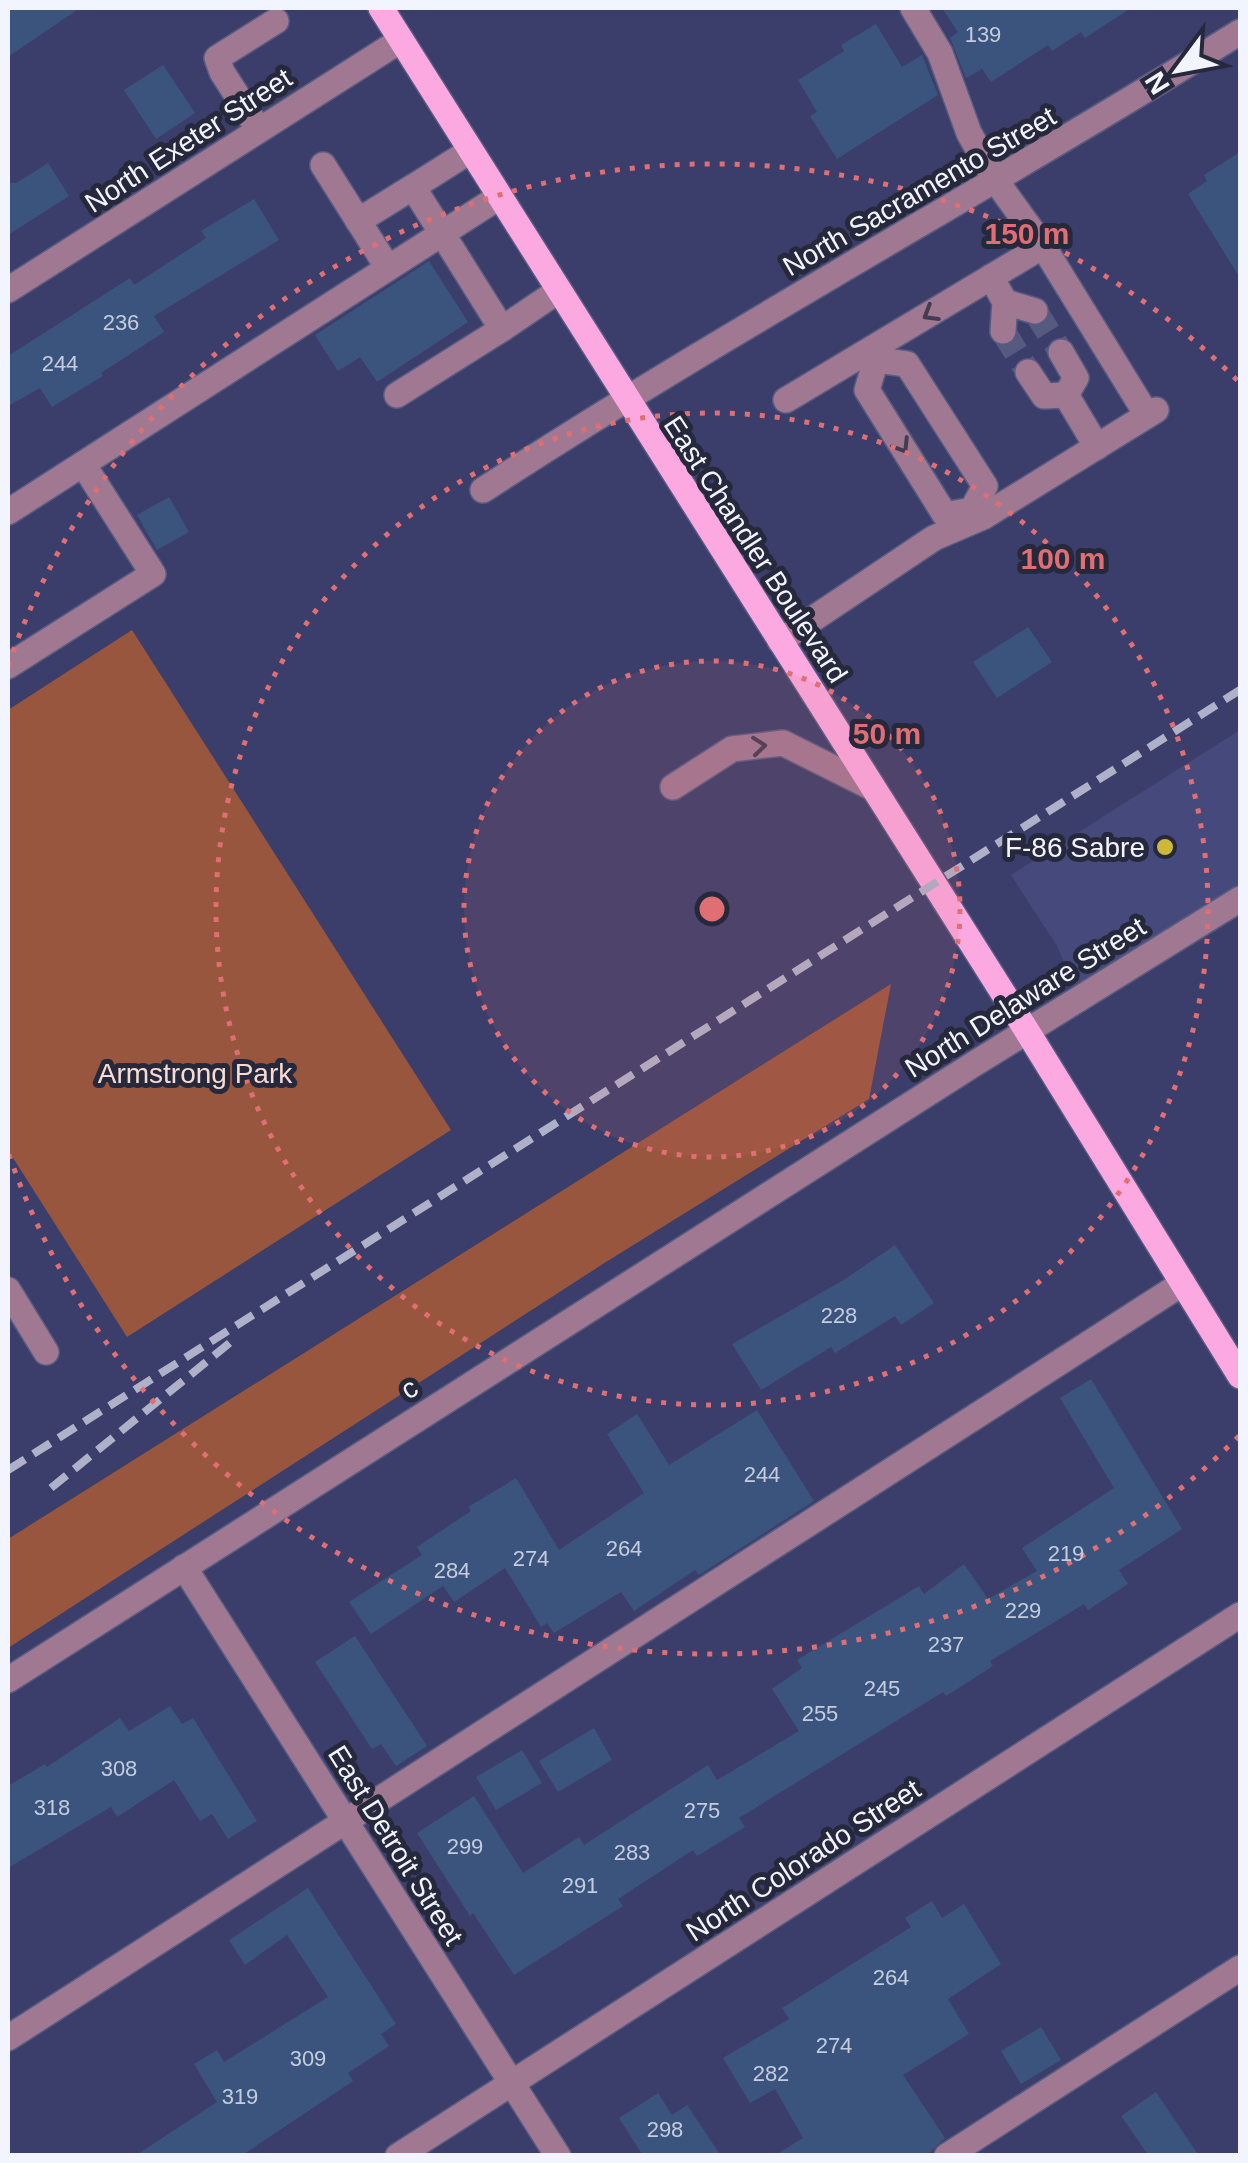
<svg xmlns="http://www.w3.org/2000/svg" width="1248" height="2163" font-family="Arial,sans-serif">
<style>
.built{fill:#46497b}
.green{fill:#98563e}
.building{fill:#3b547d}
.lines{fill:none;stroke-linecap:round;stroke-linejoin:round}
.minor-tunnel{stroke:#565980;stroke-width:25;stroke-dasharray:25 12;stroke-linecap:butt}
.minor-casing{stroke:#585b82;stroke-width:28}
.major-casing{stroke:#585b82;stroke-width:28}
.minor{stroke:#a07892;stroke-width:25}
.major{stroke:#fba9e0;stroke-width:25}
.rail{stroke:#afb1c8;stroke-width:8;stroke-dasharray:20 10;stroke-linecap:butt}
.oneway{stroke:#443c52}
.ring{fill:none;stroke:#e06f73;stroke-width:5;stroke-dasharray:5 10}
.poi-dot{fill:#cdb938;stroke:#26283c;stroke-width:4}
.labels{text-anchor:middle;stroke-width:10;stroke-linejoin:round;paint-order:stroke}
.number-label{font-size:22px;fill:#c4ccde}
.street-label{font-size:28px;fill:#f2f4ff;stroke:#26283c}
.poi-label{font-size:28px;fill:#f2f4ff;stroke:#26283c;text-anchor:end}
.park-label{font-size:28px;fill:#f8dcd2;stroke:#26283c}
.centre{fill:#e06f73;stroke:#26283c;stroke-width:5}
.ring-label{font-size:30px;text-anchor:middle;font-weight:bold;fill:#e06f73;stroke:#26283c;stroke-width:10;stroke-linejoin:round;paint-order:stroke}
</style>
<rect width="100%" height="100%" fill="#3b3e6a"/>
<path class="built" d="M1240,730v169l-160,99 -23,-52 -46,-71z"/>
<g class="green">
<path d="M132,630l319,500 -324,207 -119,-187v-440z"/>
<path d="M891,984l-22,115 -263,163 -598,386v-109z"/>
</g>
<g class="building">
<path d="M8,8h72l-72,49z"/>
<path d="M942,8h189l-46,30 -4,-6 -29,19 -4,-6 -57,37 -9,-13 -16,9 -16,-40 8,-6z"/>
<path d="M876,24l26,43 20,-12 16,40 -101,64 -27,-43 7,-4 -19,-32 46,-29 -3,-6z"/>
<path d="M163,65l32,48 -39,26 -32,-49z"/>
<path d="M1240,152v126l-52,-84 19,-13 -3,-6z"/>
<path d="M48,163l21,33 -61,39v-52h8z"/>
<path d="M254,199l25,41 -125,76 10,16 -63,41 2,3 -51,31 -12,-19 -32,18v-50l122,-78 4,7 72,-47 -5,-7z"/>
<path d="M429,261l39,61 -91,60 -17,-25 -22,14 -23,-36z"/>
<path d="M169,497l20,35 -32,18 -20,-35z"/>
<path d="M1028,627l24,35 -55,36 -24,-36z"/>
<path d="M895,1245l39,58 -33,22 -6,-9 -60,37 -4,-6 -70,43 -29,-46 113,-65z"/>
<path d="M1091,1379l91,150 -63,41 9,14 -40,26 -4,-6 -94,57 3,5 -47,30 -3,-4 -204,126 6,9 -48,29 -4,-6 -75,49 5,7 -109,69 -41,-62 -3,3 -53,-83 57,-37 49,77 56,-36 5,8 124,-80 9,15 82,-49 -27,-42 30,-21 -5,-8 122,-74 5,8 40,-30 24,35 49,-28 -15,-23 92,-60 -54,-90z"/>
<path d="M757,1410l57,91 -115,74 -4,-5 -61,41 -13,-19 -67,41 -7,-10 -6,4 -36,-59 -51,34 -11,-16 -72,48 -22,-32 73,-47 -5,-8 54,-36 -3,-4 48,-29 43,72 85,-57 -37,-59 30,-20 32,51z"/>
<path d="M355,1636l72,110 -31,20 -15,-22 -9,5 -57,-87z"/>
<path d="M170,1706l12,18 11,-6 64,103 -29,18 -16,-25 -12,7 -26,-41 -57,37 -6,-10 -103,61v-82l37,-22 2,3 73,-49 9,13z"/>
<path d="M594,1728l18,32 -54,32 -19,-31z"/>
<path d="M522,1750l20,33 -46,27 -20,-33z"/>
<path d="M308,1888l88,136 -15,10 8,12 -41,27 5,8 -112,75h-106l82,-54 -23,-38 23,-14 7,12 104,-65 -41,-62 -42,30 -16,-25z"/>
<path d="M932,1901l10,17 22,-14 37,60 -53,35 21,35 -66,41 42,63 -19,18h-152l29,-18 -28,-49 -25,14 -27,-45 66,-39 -7,-11 129,-81 -6,-9z"/>
<path d="M1041,2027l20,33 -40,24 -20,-33z"/>
<path d="M1156,2092l43,64h-50l-28,-40z"/>
<path d="M658,2093l14,22 15,-10 34,51h-78l-24,-38z"/>
</g>
<g class="lines">
<g class="minor-tunnel">
<path d="M1035,311l26,41"/>
<path d="M1003,331l25,41"/>
</g>
<g class="minor-casing">
<g id="minor">
<path d="M913,8l27,45 29,80 27,48 47,65 104,169"/>
<path d="M259,130l-37,-58 -5,-14 59,-37"/>
<path d="M323,165l65,103"/>
<path d="M358,221l55,-34"/>
<path d="M991,277l14,25 -2,29"/>
<path d="M8,290l393,-250"/>
<path d="M1005,302l30,9"/>
<path d="M502,329l56,-38"/>
<path d="M870,350l6,10 -9,30 78,125 27,-5 13,-24 -78,-122 -31,-4"/>
<path d="M1061,352l15,26 -10,17"/>
<path d="M1028,372l16,24 22,-1"/>
<path d="M397,395l105,-66 -89,-142 57,-36"/>
<path d="M1066,395l31,52"/>
<path d="M786,400l257,-154"/>
<path d="M483,490c247,-161 507,-302 757,-458"/>
<path d="M8,512l491,-315"/>
<path d="M780,641l154,-103 49,-21 173,-107"/>
<path d="M8,666l145,-92 -70,-110"/>
<path d="M673,787l59,-38 51,-6 90,45"/>
<path d="M8,1290l38,62"/>
<path d="M184,1567l374,589"/>
<path d="M8,1680l966,-616 266,-165"/>
<path d="M8,2038l1175,-755"/>
<path d="M398,2156l842,-541"/>
<path d="M947,2156l293,-188"/>
</g>
</g>
<g class="major-casing">
<path id="major" d="M381,8l646,1023 213,345"/>
</g>
<use href="#minor" class="minor"/>
<use href="#major" class="major"/>
<g class="rail">
<path d="M8,1470l1232,-780"/>
<path d="M51,1488l181,-147"/>
</g>
</g>
<defs><path id="oneway-chevron" d="M-2-3.5L2.5 0L-2 3.5" fill="none" stroke-width="1.6" stroke-linecap="round" stroke-linejoin="round" transform="scale(2.5)"/></defs>
<g class="oneway">
<use href="#oneway-chevron" transform="translate(930 314) rotate(149)"/>
<use href="#oneway-chevron" transform="translate(902 446) rotate(58)"/>
<use href="#oneway-chevron" transform="translate(759 746) rotate(-6)"/>
</g>
<circle cx="712" cy="909" r="248" fill="#e06f73" fill-opacity=".12"/>
<g class="ring">
<circle cx="712" cy="909" r="248"/>
<circle cx="712" cy="909" r="496"/>
<path d="M1239 1436A745 745 0 0 1 8 1152M8 666A745 745 0 0 1 1239 382"/>
</g>
<circle class="poi-dot" cx="1165" cy="847" r="10"/>
<g class="labels">
<g class="number-label">
<text x="983" y="42">139</text>
<text x="121" y="330">236</text>
<text x="60" y="371">244</text>
<text x="839" y="1323">228</text>
<text x="762" y="1482">244</text>
<text x="624" y="1556">264</text>
<text x="1066" y="1561">219</text>
<text x="531" y="1566">274</text>
<text x="452" y="1578">284</text>
<text x="1023" y="1618">229</text>
<text x="946" y="1652">237</text>
<text x="882" y="1696">245</text>
<text x="820" y="1721">255</text>
<text x="119" y="1776">308</text>
<text x="52" y="1815">318</text>
<text x="702" y="1818">275</text>
<text x="465" y="1854">299</text>
<text x="632" y="1860">283</text>
<text x="580" y="1893">291</text>
<text x="891" y="1985">264</text>
<text x="834" y="2053">274</text>
<text x="308" y="2066">309</text>
<text x="771" y="2081">282</text>
<text x="240" y="2104">319</text>
<text x="665" y="2137">298</text>
</g>
<g class="street-label">
<text transform="translate(188 140) rotate(-33)" y="10">North Exeter Street</text>
<text transform="translate(919 191) rotate(-30)" y="10">North Sacramento Street</text>
<text transform="translate(756 549) rotate(57)" y="10">East Chandler Boulevard</text>
<text transform="translate(1025 997) rotate(-32)" y="10">North Delaware Street</text>
<text transform="translate(409 1388) rotate(-32)" y="10">c</text>
<text transform="translate(396 1845) rotate(58)" y="10">East Detroit Street</text>
<text transform="translate(803 1860) rotate(-33)" y="10">North Colorado Street</text>
</g>
<g class="poi-label">
<text x="1145" y="857">F-86 Sabre</text>
</g>
<g class="park-label">
<text x="195" y="1083">Armstrong Park</text>
</g>
</g>
<circle cx="712" cy="909" r="15" class="centre"/>
<g class="ring-label">
<text x="1027" y="244">150 m</text>
<text x="1063" y="569">100 m</text>
<text x="887" y="744">50 m</text>
</g>
<rect width="1248" height="2163" fill="none" stroke="#f2f4ff" stroke-width="20"/>
<g transform="translate(1178 70) rotate(238)" stroke="#26283c" stroke-width="8" paint-order="stroke">
<path d="M0-8L18 38L0 25L-18 38Z" fill="#f2f4ff"/>
<text y="-15" font-size="28" font-weight="bold" text-anchor="middle" fill="#f2f4ff">N</text>
</g>
</svg>
